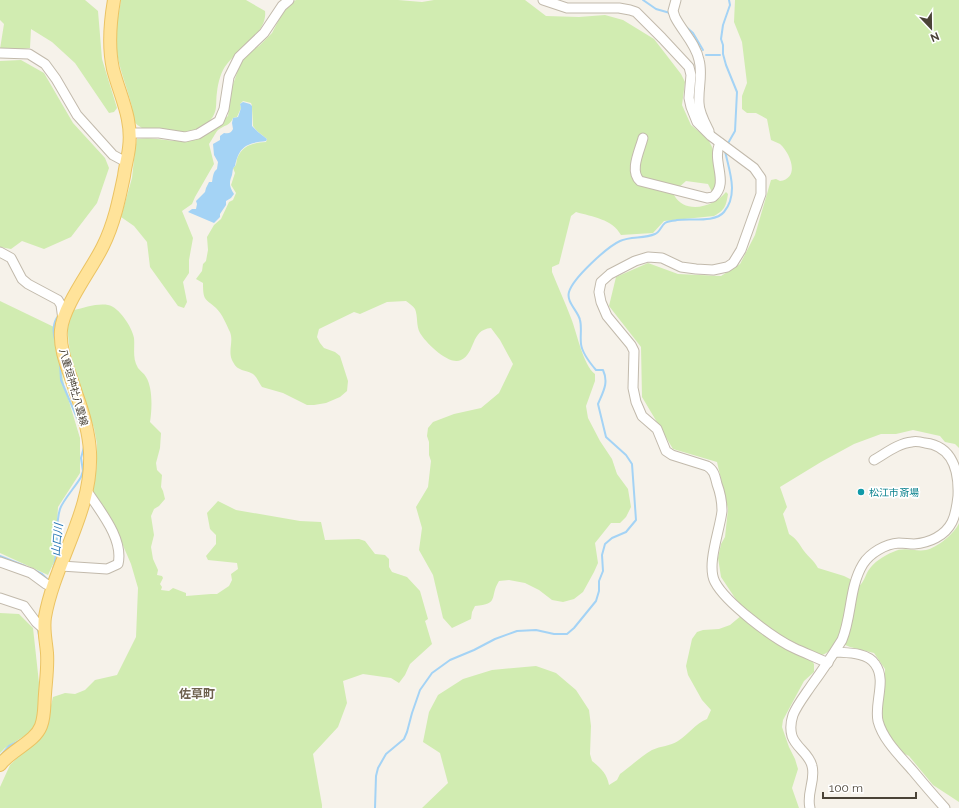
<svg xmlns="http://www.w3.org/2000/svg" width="959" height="808" font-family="Raleway,'Noto Sans JP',sans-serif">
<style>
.green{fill:#d1ecb1}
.water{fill:#a4d3f5}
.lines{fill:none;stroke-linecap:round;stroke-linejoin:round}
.stream{stroke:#a4d3f5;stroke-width:2}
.minor-casing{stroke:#c2baac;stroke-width:11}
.major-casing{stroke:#ebc363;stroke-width:14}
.minor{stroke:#fff;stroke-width:9}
.major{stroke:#ffe39a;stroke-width:12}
.culture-dot{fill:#0f9aa8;stroke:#fff;stroke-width:1.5}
.labels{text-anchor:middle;stroke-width:3.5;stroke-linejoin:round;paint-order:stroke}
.street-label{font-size:10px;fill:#4a4337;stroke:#fff}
.culture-label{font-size:10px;fill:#0d838f;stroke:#fff;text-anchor:start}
.water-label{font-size:11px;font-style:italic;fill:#2879b5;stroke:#fff}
.quarter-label{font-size:12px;font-weight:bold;fill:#6e614e;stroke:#fff}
</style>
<rect width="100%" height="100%" fill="#f6f2ea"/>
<g class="green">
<path d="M0,0h85l13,11 4,48 15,49 -3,4 -5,1 -34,-50 -23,-21 -21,-13 -1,19 -15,2 -15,-1 4,-25 -4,-4z"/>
<path d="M121,0h125l19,11c3,21 -26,38 -38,53 -6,7 -9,19 -10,28 -2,14 2,19 -9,31 -11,11 -23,11 -37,10 -10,-1 -24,0 -32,-7 -2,-1 -5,-4 -6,-7 -2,-3 0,-8 -1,-12 -5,-21 -14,-40 -16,-62 -2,-14 3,-31 5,-45z"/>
<path d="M296,0h102l24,2 12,-2h91l21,16 33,1 26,-2 18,5 31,19 27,35 4,8 -3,23 9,20 17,14 4,8 4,14 3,19 -7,12 -4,-8 -22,-3 -9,8 -3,6c11,20 40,12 52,-3l2,2c-2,12 -3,16 -14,22l-50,5 -11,12 -32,2c-9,-16 -28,-18 -45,-23l-5,4 -12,48 -7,3v5c6,15 13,30 19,46 6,15 12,47 24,56v7l-9,25 2,12 12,23 12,18 5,15 11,15 3,18 -5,10 -6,6h-9l-16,20 3,20 -4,9 -11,20 -9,7 -11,3 -11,-2 -13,-10 -14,-7 -16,-3 -10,1c-10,16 1,23 -24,25l-3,6 -1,7 -19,9 -9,-10 -17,6 6,20 -22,20 -5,11 -6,8 -8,-5 -28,-4 -20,7 4,22 -9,24 -25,27 9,51v3h-322v-21l10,-22 15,-15 14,-10 7,-14 7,-29 12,-4 10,1 10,-4 10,-10 22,-5 19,-38 2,-49 -7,-24 -16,-37 -22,-35 4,-27v-21l-3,-16 -23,-66 -3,-27 -1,-12 7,-13c10,-2 23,-7 34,-5 11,2 24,22 26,33 1,10 -2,20 4,30 2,3 6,5 8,9 7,11 6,33 4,45l11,11 -1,15 -4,15 1,7 5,5 -1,12 2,4 2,8 -6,7 -5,3 -3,7 3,19 -3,12 2,12 5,11 -1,5 5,1 1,2 -3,6 2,3 -1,3 8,1 4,-3 13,5v3l25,-2h6l12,-8 3,-6 -1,-6 7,-5 -1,-6 -29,-3 -2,-4 10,-12v-9l-6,-6 -3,-16 11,-12 18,9 64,11 21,1 4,18 34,-1 6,2 10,13 10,1 4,4v8l3,5 15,5 13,14 8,28 -3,2 1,3 17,-6 -10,-43 -14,-25 3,-22 -6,-21 12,-20 3,-26 -2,-6v-13l-2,-6 1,-8 5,-6 21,-8 27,-6 18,-15 14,-29 -13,-24 -9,-12c-21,2 -15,25 -30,32 -12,6 -35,-17 -41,-27 -4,-7 -2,-17 -5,-24 -2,-3 -6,-6 -9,-8l-19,1 -27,12 -6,-2 -35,17 -2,8 3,6 4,5 11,4 5,4 8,25 -1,10 -7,6 -14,6 -12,2h-7l-24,-12 -21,-6c-3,-4 -5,-10 -9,-13 -8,-5 -15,-2 -20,-12 -6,-10 1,-20 -3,-30 -4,-8 -7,-17 -14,-24 -11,-10 -13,-7 -13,-25l-7,-4 6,-8 1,-7 3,-3 2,-11 -1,-13 7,-12 7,-6 8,-17 4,-2 3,-7 -5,-8 4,-12 -2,-5c4,-3 3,-5 4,-9 5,-14 16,-16 29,-17l1,-3 -10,-8 -4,-5c0,-6 -1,-15 -1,-20l-1,-3 -8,-2 -3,3 1,4 -4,9 -4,1c-3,8 -9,7 -15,12 -3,3 -6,10 -9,14l5,20 -19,33 -3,7 -10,7 11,27 -4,22v13l-6,9 4,20 -3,6 -6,-2 -28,-39 -3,-25 -13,-16 -13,-9 11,-39 3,-28 2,-11c17,-3 31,3 48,2 12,-1 33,-17 43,-25l3,-26 12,-34 16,-10 13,-13 14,-27z"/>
<path d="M735,0h224v448l-4,-4 -10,-2 -5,-6 -27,-6 -17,4h-15l-27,10 -33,18 -41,25 7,20 -4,7 6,20c8,5 10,10 15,17 5,7 9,8 14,17l26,8 8,4 2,4 5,2c5,-4 6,-10 9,-15 6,-9 15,-15 25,-19 11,-6 22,0 33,-2 11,-2 29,-17 33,-27v279l-26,-17 -24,-29 -6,-3 -17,-22 -5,-18 4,-28v-16l-11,-16 -24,-6 -14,-6c-7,13 -11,14 -26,17l4,6v8l-10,9 -21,39 -1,7 7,20 6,12 3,10 -6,19 7,20h-377l26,-25 -8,-30 -17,-11 6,-30 9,-17 25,-16 29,-9 44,-4 20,7 20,17 13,20 2,16 -1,28 2,7c9,7 15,13 17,24l8,-5 3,-6c10,-7 21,-18 32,-24 9,-4 18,-4 26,-9 11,-7 17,-17 29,-22l4,-9 -9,-10 -14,-25 -2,-9 6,-27 5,-7 6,-2 16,-1 11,-4 18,-15 -9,-6 -18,-27 -3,-19 3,-14 4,-7 3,-28 -11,-47 -44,-13 -31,-52 -1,-50 -32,-41 7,-29 32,-14 30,11 43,2 19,-12 15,-29 16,-55 5,-1 4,2c20,-3 11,-27 0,-37 -3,-1 -6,-3 -9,-4l-4,-21 -11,-6h-9l-5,-4v-13l5,-13 -5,-41 -8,-20z"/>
<path d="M21,60l23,13 29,50 32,35 4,10 -12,35 -26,34 -27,12 -22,-8 -11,8 -11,-2v-186z"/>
<path d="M0,301l54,26 10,58 16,53v35l-22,34 -3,53 -7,15 -48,-22z"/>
<path d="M0,613l19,1 14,14 7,64 -2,18 -2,13 -4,6 -6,6 -21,13 -5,5z"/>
</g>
<path class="water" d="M243,102l7,2 2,2v20l6,6 9,7 -1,2c-19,2 -27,5 -31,25 -3,3 -2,5 -3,9 -3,8 -3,11 2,19l-3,4 -5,3v4l-6,9v3l-6,6 -26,-11 4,-3h4l1,-5 -1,-3 9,-9 1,-4 3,-6h3c1,-5 1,-10 5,-13l1,-7 -4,-7 -1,-11 7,-4v-4l4,-3c5,1 7,0 9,-4l-1,-6 1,-5 5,-1 3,-9 -1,-4z"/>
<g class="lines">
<g class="stream">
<path d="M643,0l13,9 14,4"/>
<path d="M685,26l8,7 10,17"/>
<path d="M706,55h14"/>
<path d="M727,145l8,-14 2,-39 -11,-27 -3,-11v-9l-2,-6 2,-14 7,-20 -1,-5"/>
<path d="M56,343c-3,-9 -4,-19 2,-27"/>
<path d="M60,363l1,17 19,45"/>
<path d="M0,556l25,10"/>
<path d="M53,569c7,-20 1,-41 7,-60 3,-9 16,-23 21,-32l2,-6 -2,-13 3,-11"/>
<path d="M34,570l8,4 6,6"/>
<path d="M48,582l4,-9"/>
<path d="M37,626l3,13"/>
<path d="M0,756l9,-10 12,-6"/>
<path d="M375,808l1,-32 2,-8 8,-14 18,-15 3,-7 5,-19 8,-23 12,-17 18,-13 24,-10 21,-11 22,-8 19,-1 18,4h13l7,-6 22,-27 3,-10v-10l4,-10 -1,-16 3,-11 7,-6 14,-6 10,-12 -4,-56 -6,-9 -20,-18 -8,-33c5,-12 11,-21 5,-34h-7c-6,-7 -14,-17 -15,-26 -1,-8 1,-17 -1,-24 -2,-9 -14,-18 -11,-28 4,-14 38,-45 51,-51 11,-5 24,-2 35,-7 5,-2 6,-8 10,-11 3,-2 9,-2 12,-3 13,-2 38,3 47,-8 15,-18 5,-42 1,-61"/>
</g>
<g class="minor-casing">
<g id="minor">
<path d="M543,0l24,8h52l11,2 6,2 26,26 27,29 2,8 -2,23 2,9 6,15 14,14 43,32 7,10v16l-20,56 -8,13 -6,4 -14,3 -17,-1 -15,-2 -19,-9 -14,-1 -13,4 -25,13 -9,8 -2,10 2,10 6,14 24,29 3,6 -1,37 3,14 6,14 15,13 9,22 6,4 35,11c7,4 8,10 10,18 3,8 5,18 5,27 -2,19 -16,54 -7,71 11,21 58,56 79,66 11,5 23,10 34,15"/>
<path d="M676,0l-3,11 2,6c7,14 21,27 24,43 4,14 -1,28 0,43 0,9 6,20 10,28"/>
<path d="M0,53l29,1 16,10 11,15 21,36 36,40 13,7"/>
<path d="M130,133h29l26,4 13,-3 21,-13 5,-12 5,-32 10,-20 25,-24 18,-27 7,-6"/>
<path d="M643,138c-3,12 -14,33 -3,43l67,17 6,-1c17,-15 -2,-35 7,-54"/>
<path d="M0,252l11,6 11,21 6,5 30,16 3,5 2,15"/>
<path d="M0,562l31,11 15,11 7,3"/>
<path d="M61,566l46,3 11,-5c6,-25 -18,-53 -31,-73"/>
<path d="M0,598l24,8 12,16 8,7"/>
<path d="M835,652c12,1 32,0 40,12 12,16 -1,39 3,57 5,19 22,35 35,50 10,12 21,25 32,37"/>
<path d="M810,808c-4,-15 6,-28 2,-42 -3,-13 -16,-18 -20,-30 -2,-7 -1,-15 1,-21 4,-10 12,-20 18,-29 11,-15 21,-30 31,-46 10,-24 7,-53 21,-76 7,-11 22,-20 36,-21 5,0 10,1 15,1 15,-1 31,-8 38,-22 4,-8 5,-17 6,-26 1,-24 -5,-50 -33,-53 -4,-1 -9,-2 -13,-1 -13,1 -26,11 -38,18"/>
</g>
</g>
<g class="major-casing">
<path id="major" d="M0,765c11,-15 35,-23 41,-39 4,-10 3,-21 4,-32 1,-14 3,-27 2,-41 -1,-12 -4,-24 -2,-36 10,-56 48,-106 45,-165 -1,-20 -7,-40 -14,-59 -6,-20 -17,-42 -15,-63 2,-24 31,-61 42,-84 11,-22 16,-46 21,-70 1,-9 4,-19 5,-28 4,-29 -9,-52 -16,-79 -5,-23 -3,-46 1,-69"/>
</g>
<use href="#minor" class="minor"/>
<use href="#major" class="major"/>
</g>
<circle class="culture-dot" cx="861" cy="492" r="4"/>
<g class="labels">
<g class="street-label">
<text transform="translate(74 387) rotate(74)" y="4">八重垣神社八雲線</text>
</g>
<g class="culture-label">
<text x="869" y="496">松江市斎場</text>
</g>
<g class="water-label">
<text transform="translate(57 540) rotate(-85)" y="4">山口川</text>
</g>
<g class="quarter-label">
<text x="197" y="698">佐草町</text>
</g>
</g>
<g transform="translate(931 28) rotate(158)" stroke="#ffffff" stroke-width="3" paint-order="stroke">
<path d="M0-3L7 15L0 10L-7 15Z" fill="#4a4337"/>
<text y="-6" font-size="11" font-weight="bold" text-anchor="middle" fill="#4a4337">N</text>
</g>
<path d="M823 792v6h93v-6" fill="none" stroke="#4a4337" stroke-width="2"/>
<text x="829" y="792" font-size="12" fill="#4a4337" stroke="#ffffff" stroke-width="3" paint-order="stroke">100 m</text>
</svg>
